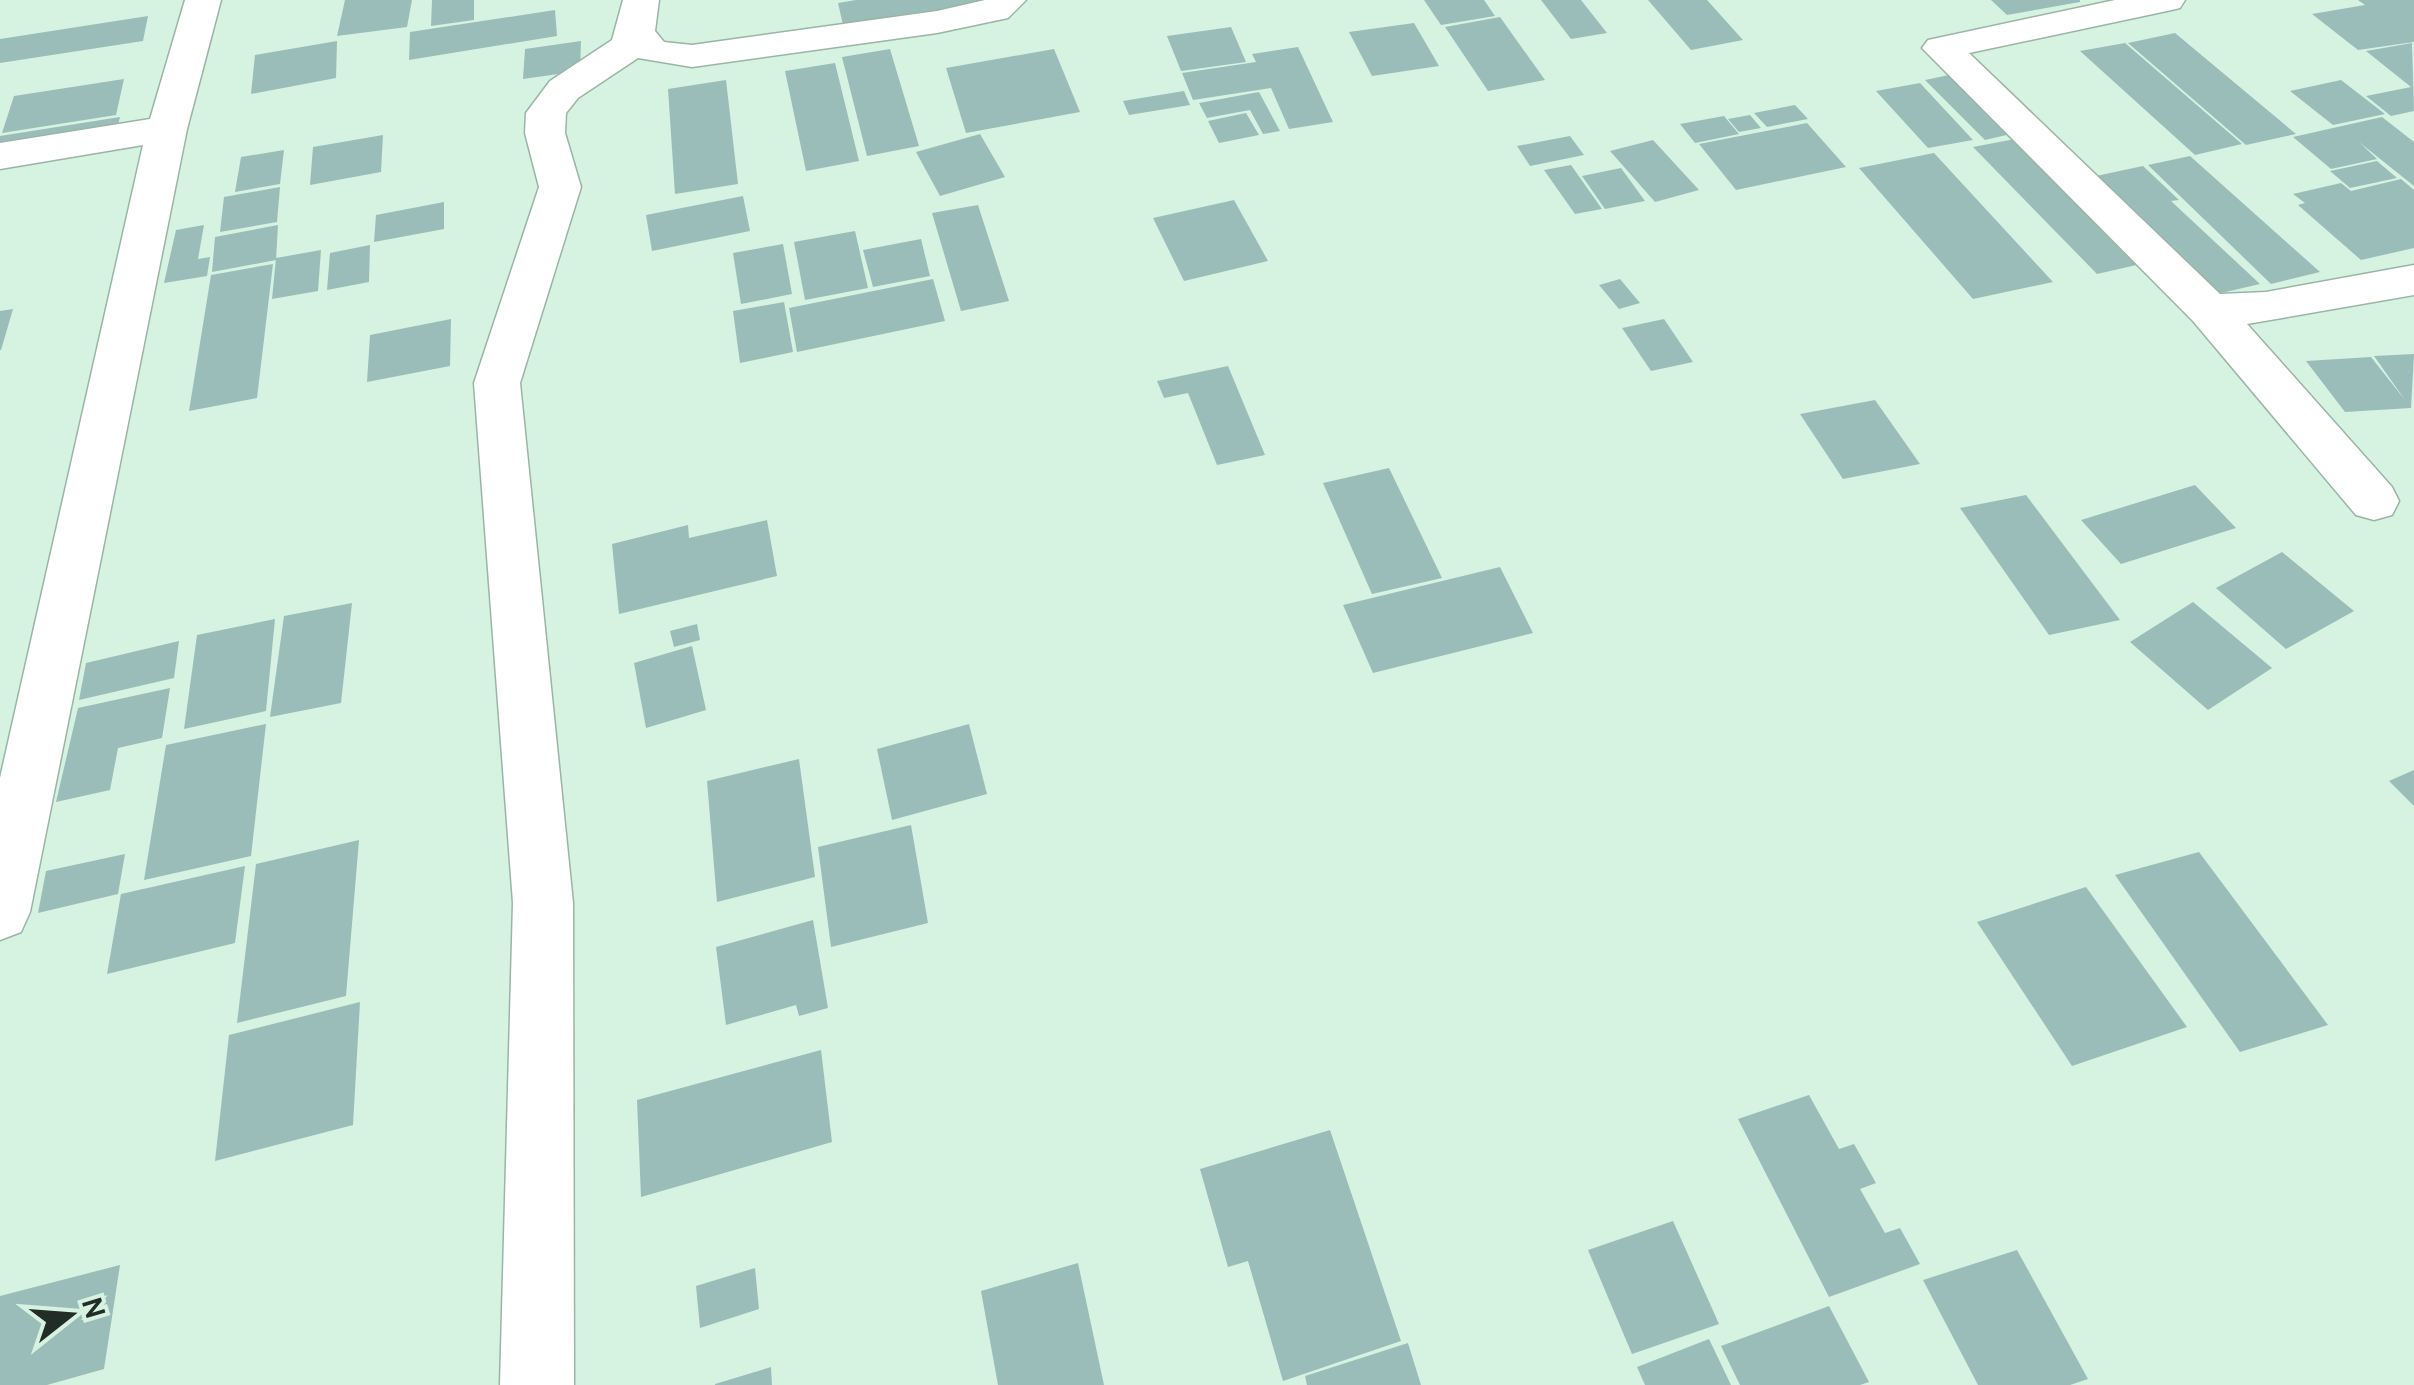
<svg xmlns="http://www.w3.org/2000/svg" width="2414" height="1385" font-family="Cabin,sans-serif">
<style>
.building{fill:#9bbdba}
.lines{fill:none;stroke-linecap:round;stroke-linejoin:round}
.minor-casing{stroke:#9ab5a5;stroke-width:3}
.minor{fill:#fff;fill-rule:evenodd}
</style>
<rect width="100%" height="100%" fill="#d6f2e1"/>
<g class="building">
<path d="M345,0h67l-5,27 -70,9z"/>
<path d="M432,0h42v20l-43,6z"/>
<path d="M856,0h129l1,5 -142,24 -6,-26z"/>
<path d="M1424,0h60l11,16 -54,9z"/>
<path d="M1541,0h40l26,33 -36,6z"/>
<path d="M1648,0h59l36,40 -52,10z"/>
<path d="M1991,0h89v2l-73,13z"/>
<path d="M2358,0h56v42l-56,8 -46,-36 53,-9z"/>
<path d="M555,10l2,26 -148,24 1,-28z"/>
<path d="M148,16l-5,25 -143,22v-24z"/>
<path d="M1500,17l45,63 -57,11 -43,-64z"/>
<path d="M1414,23l25,43 -67,10 -23,-44z"/>
<path d="M1231,27l15,35 -65,9 -14,-35z"/>
<path d="M2175,33l121,101 -50,11 -118,-102z"/>
<path d="M337,41l-1,37 -85,16 4,-39z"/>
<path d="M581,41l-1,30 -57,8 2,-30z"/>
<path d="M2125,43l117,101 -47,11 -115,-104z"/>
<path d="M2412,43l2,68 -23,5 -25,-20 45,-9 -45,-36z"/>
<path d="M1298,47l35,75 -44,7 -18,-41 -78,12 -11,-27 74,-11 -4,-8z"/>
<path d="M890,49l29,97 -52,10 -25,-99z"/>
<path d="M1054,49l26,63 -114,21 -20,-65z"/>
<path d="M835,63l24,98 -53,10 -21,-100z"/>
<path d="M1954,74l61,59 -30,7 -60,-60z"/>
<path d="M124,79l-8,36 -114,18 12,-37z"/>
<path d="M726,80l12,104 -63,10 -7,-105z"/>
<path d="M2341,80l44,34 -52,11 -43,-34z"/>
<path d="M1920,83l53,57 -45,8 -52,-57z"/>
<path d="M1184,91l6,14 -61,10 -6,-14z"/>
<path d="M1259,92l21,39 -17,3 -13,-24 -43,8 -8,-15z"/>
<path d="M1795,105l13,14 -41,8 -13,-14z"/>
<path d="M1246,113l13,22 -40,8 -11,-22z"/>
<path d="M1750,115l11,13 -22,4 -11,-13z"/>
<path d="M1724,116l15,18 -44,9 -15,-19z"/>
<path d="M120,117l-4,16 -116,20v-17z"/>
<path d="M2382,117l32,25v44l-55,-44 18,17 -46,10 -38,-32z"/>
<path d="M1807,123l39,44 -110,23 -37,-46z"/>
<path d="M980,134l25,43 -65,19 -24,-44z"/>
<path d="M383,135l-2,37 -71,13 3,-38z"/>
<path d="M1570,136l14,19 -54,11 -13,-20z"/>
<path d="M2015,139l126,125 -44,10 -124,-127z"/>
<path d="M1653,140l46,50 -44,12 -45,-51z"/>
<path d="M284,150l-4,34 -45,8 6,-35z"/>
<path d="M1934,153l119,129 -80,17 -114,-131z"/>
<path d="M2190,156l130,116 -49,12 -123,-119z"/>
<path d="M2377,161l20,17 -47,10 -20,-17z"/>
<path d="M1571,165l31,44 -27,5 -31,-44z"/>
<path d="M2143,166l36,34 -8,1 89,83 -56,13 -122,-118z"/>
<path d="M1621,168l24,33 -40,8 -23,-33z"/>
<path d="M2401,179l13,11v58l-53,12 -63,-55 7,-2 -12,-9 48,-11 10,8z"/>
<path d="M280,187l-3,35 -57,10 4,-35z"/>
<path d="M743,196l7,35 -98,20 -6,-36z"/>
<path d="M1234,200l34,61 -84,20 -31,-63z"/>
<path d="M444,202v27l-70,13 2,-27z"/>
<path d="M978,205l31,96 -48,10 -29,-98z"/>
<path d="M204,225l-6,34 12,-2 -3,19 -43,7 12,-53z"/>
<path d="M278,225l-2,35 -64,12 3,-35z"/>
<path d="M855,231l13,57 -63,12 -11,-58z"/>
<path d="M921,239l9,37 -57,11 -10,-37z"/>
<path d="M783,244l9,50 -51,10 -8,-51z"/>
<path d="M370,245l-1,37 -42,8 3,-37z"/>
<path d="M321,250l-3,41 -46,8 4,-41z"/>
<path d="M273,264l-16,134 -68,13 22,-136z"/>
<path d="M933,279l12,42 -148,31 -8,-44z"/>
<path d="M1620,279l20,24 -21,6 -20,-24z"/>
<path d="M784,302l9,50 -53,11 -7,-52z"/>
<path d="M13,309l-12,41h-1v-39z"/>
<path d="M451,319l-1,47 -83,16 3,-47z"/>
<path d="M1664,319l29,43 -42,9 -29,-43z"/>
<path d="M2414,354l-3,54 -66,4 -39,-51 65,-4 34,43 -31,-44z"/>
<path d="M1228,366l37,89 -48,10 -29,-72 -24,5 -7,-17z"/>
<path d="M1875,400l45,64 -77,15 -43,-65z"/>
<path d="M1389,468l53,110 -70,16 -49,-111z"/>
<path d="M2195,485l41,43 -115,36 -40,-44z"/>
<path d="M2026,495l94,125 -71,15 -89,-127z"/>
<path d="M767,520l10,56 -158,38 -7,-70 76,-19 1,13z"/>
<path d="M2282,552l72,59 -68,38 -70,-61z"/>
<path d="M1500,567l33,66 -160,40 -30,-68z"/>
<path d="M2193,602l79,66 -64,42 -78,-68z"/>
<path d="M352,603l-11,100 -71,14 14,-101z"/>
<path d="M275,619l-9,92 -82,18 13,-94z"/>
<path d="M697,624l3,16 -26,7 -4,-16z"/>
<path d="M179,641l-5,37 -95,22 7,-37z"/>
<path d="M692,646l14,64 -60,18 -12,-65z"/>
<path d="M170,688l-8,50 -44,10 -8,42 -54,12 22,-94z"/>
<path d="M266,724l-15,132 -107,24 22,-135z"/>
<path d="M969,724l18,70 -95,26 -15,-71z"/>
<path d="M799,759l16,118 -98,25 -10,-121z"/>
<path d="M2414,770v36l-25,-25z"/>
<path d="M911,825l17,98 -97,24 -13,-100z"/>
<path d="M359,840l-13,156 -109,27 19,-159z"/>
<path d="M2199,852l129,173 -88,27 -125,-177z"/>
<path d="M125,854l-7,40 -80,19 8,-42z"/>
<path d="M245,866l-10,77 -128,31 14,-80z"/>
<path d="M2086,887l101,140 -115,39 -95,-144z"/>
<path d="M813,920l15,88 -29,8 -3,-11 -70,20 -10,-78z"/>
<path d="M360,1002l-7,123 -138,36 14,-126z"/>
<path d="M821,1050l11,92 -191,55 -4,-97z"/>
<path d="M1809,1095l30,54 15,-5 22,39 -16,6 25,44 15,-5 20,36 -91,33 -91,-178z"/>
<path d="M1330,1130l71,211 -118,40 -35,-120 -20,6 -28,-98z"/>
<path d="M1673,1221l46,103 -87,30 -44,-104z"/>
<path d="M2017,1250l71,129 -18,6h-92l-55,-105z"/>
<path d="M1078,1263l26,122h-106l-17,-94z"/>
<path d="M120,1265l-16,104 -57,16h-47v-89z"/>
<path d="M755,1268l4,41 -59,19 -4,-42z"/>
<path d="M1829,1306l40,76 -9,3h-120l-19,-39z"/>
<path d="M1709,1339l22,46h-86l-8,-18z"/>
<path d="M1408,1343l13,42h-114l-2,-9z"/>
<path d="M771,1367l1,18h-57v-1z"/>
</g>
<g class="lines">
<g class="minor-casing">
<g id="minor">
<path d="M185,0h36l-34,129 -157,783 -9,20 -21,8v-162l143,-633 -143,24v-26l150,-24z"/>
<path d="M623,0h36l-4,31 9,11 28,3 245,-34 48,-11h41l-18,18 -71,15 -245,34 -54,-9 -60,40 -12,15 -1,20 16,54 -61,196 53,520 1,482h-74l13,-482 -39,-520 65,-196 -14,-54 1,-20 24,-32 62,-41z"/>
<path d="M2115,0h70l-5,8 -13,3 -198,42 251,241 46,-2 148,-27v30l-167,29 145,163 7,14 -7,14 -18,5 -18,-5 -163,-194 -271,-273 6,-8z"/>
</g>
</g>
<use href="#minor" class="minor"/>
</g>
<g transform="translate(70 1315) rotate(73)" stroke="#d6f2e1" stroke-width="8" paint-order="stroke">
<path d="M0-8L18 38L0 25L-18 38Z" fill="#232d27"/>
<text y="-15" font-size="28" font-weight="bold" text-anchor="middle" fill="#232d27">N</text>
</g>
</svg>
